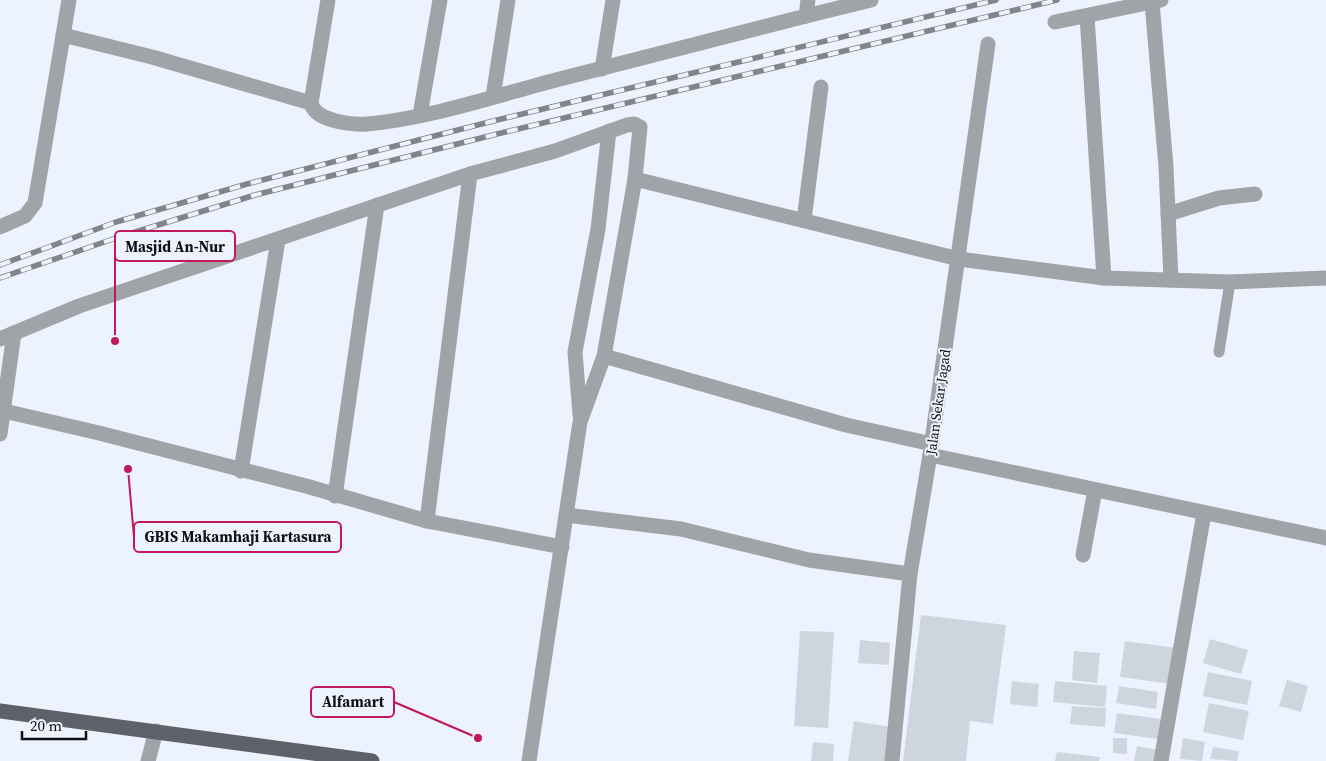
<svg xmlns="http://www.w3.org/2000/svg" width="1326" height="761" font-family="'Source Serif 4',serif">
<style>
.building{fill:#cfd5df}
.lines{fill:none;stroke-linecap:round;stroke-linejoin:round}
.service{stroke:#a0a3a7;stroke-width:11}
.minor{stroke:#a0a3a7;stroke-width:15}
.primary{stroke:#5d6169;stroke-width:15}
.rail-casing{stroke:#80848b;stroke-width:5.5}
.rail{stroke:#edf3fe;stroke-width:4;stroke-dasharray:11;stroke-linecap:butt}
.labels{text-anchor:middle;stroke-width:4;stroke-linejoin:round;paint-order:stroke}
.street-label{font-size:14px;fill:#0f1114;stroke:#edf3fe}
.leader{fill:none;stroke:#c2185b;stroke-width:2}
.callout-dot{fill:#c2185b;stroke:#edf3fe;stroke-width:2}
.callout{fill:#edf3fe;stroke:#c2185b;stroke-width:2}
.callout-label{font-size:15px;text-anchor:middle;font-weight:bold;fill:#0f1114}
</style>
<rect width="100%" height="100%" fill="#edf3fe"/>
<g class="building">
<path d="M921,615l85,10 -13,99 -23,-3 -4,40h-63z"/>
<path d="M800,631l34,1 -6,96 -34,-2z"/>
<path d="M1210,639l38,11 -7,24 -38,-11z"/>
<path d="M860,640l30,3 -1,22 -31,-2z"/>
<path d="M1125,641l52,7 -5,36 -52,-7z"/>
<path d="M1074,651l26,2 -3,30 -25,-3z"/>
<path d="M1208,672l44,9 -5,24 -44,-9z"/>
<path d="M1287,680l21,6 -7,26 -22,-6z"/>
<path d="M1012,681l27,3 -2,23 -27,-3z"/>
<path d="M1055,681l52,5 -2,21 -52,-5z"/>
<path d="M1119,686l39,6 -2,17 -40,-6z"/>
<path d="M1209,703l40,8 -6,29 -40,-8z"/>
<path d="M1072,706l34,2 -1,19 -35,-3z"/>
<path d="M1117,713l44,6 -3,20 -44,-6z"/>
<path d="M854,721l37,6 -5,34h-38z"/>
<path d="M1113,738h14v16l-14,-1z"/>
<path d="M1183,738l22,4 -3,19 -22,-2z"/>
<path d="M813,742l21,2 -1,17h-22z"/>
<path d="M1137,746l22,4 -1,11h-24z"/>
<path d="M1213,747l26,4 -2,10 -27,-2z"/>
<path d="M1057,752l43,5 -1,4h-44z"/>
</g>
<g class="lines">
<path class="service" d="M1219,352l11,-70"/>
<g class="minor">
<path d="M328,0l-17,103c4,18 40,22 56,21 63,-6 125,-27 185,-43 85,-22 169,-43 254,-65l2,-16"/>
<path d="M1161,0l-9,2 14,165 5,113"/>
<path d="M806,16l65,-16"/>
<path d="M1087,16l17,262"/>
<path d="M1055,22l97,-20"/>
<path d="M63,35l89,22 159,46"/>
<path d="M602,69l11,-69"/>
<path d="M493,97l15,-97"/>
<path d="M420,115l20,-115"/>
<path d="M635,179l324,80 145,19 126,4 96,-4"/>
<path d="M1168,214l51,-16 36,-4"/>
<path d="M804,220l17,-133"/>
<path d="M0,227l25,-11 10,-13 34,-203"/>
<path d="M0,339l79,-33 391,-132 85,-23 72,-26 7,-1 6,3 -5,52 -31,177 -24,66 -51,339"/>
<path d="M604,356l242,69 86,19"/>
<path d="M4,411l95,22 207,53 121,35 135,26"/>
<path d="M580,415l-5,-63 23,-123 11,-98"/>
<path d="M0,434l14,-101"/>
<path d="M930,455l396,83"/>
<path d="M241,471l37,-231"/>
<path d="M335,496l42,-291"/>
<path d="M566,515l115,14 128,31 101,14"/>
<path d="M427,521l43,-347"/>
<path d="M1083,555l12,-65"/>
<path d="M148,761l8,-30"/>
<path d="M892,761l18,-187 20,-119 58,-411"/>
<path d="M1161,761l43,-248"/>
</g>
<path class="primary" d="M0,711l372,50"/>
<g class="rail-casing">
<g id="rail">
<path d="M0,265l116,-43 131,-38 246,-63 503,-121"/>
<path d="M0,278l116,-40 139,-43 242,-61 560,-134"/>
</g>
</g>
<use href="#rail" class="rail"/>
</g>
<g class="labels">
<g class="street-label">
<text transform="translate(938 402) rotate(-82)" y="5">Jalan Sekar Jagad</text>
</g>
</g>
<path class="leader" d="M115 341L115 246M128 469L134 537M478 738L394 702"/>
<g class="callout-dot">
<circle cx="115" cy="341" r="5"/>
<circle cx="128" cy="469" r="5"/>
<circle cx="478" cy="738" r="5"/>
</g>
<g class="callout">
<rect x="115" y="231" width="120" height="30" rx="5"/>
<rect x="134" y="522" width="207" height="30" rx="5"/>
<rect x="311" y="687" width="83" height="30" rx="5"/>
</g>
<g class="callout-label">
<text x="175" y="252">Masjid An-Nur</text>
<text x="238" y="542">GBIS Makamhaji Kartasura</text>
<text x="353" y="707">Alfamart</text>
</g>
<path d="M22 731v8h64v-8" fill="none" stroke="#0f1114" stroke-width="2.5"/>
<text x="30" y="731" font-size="15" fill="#0f1114" stroke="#edf3fe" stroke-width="4" paint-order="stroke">20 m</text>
</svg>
